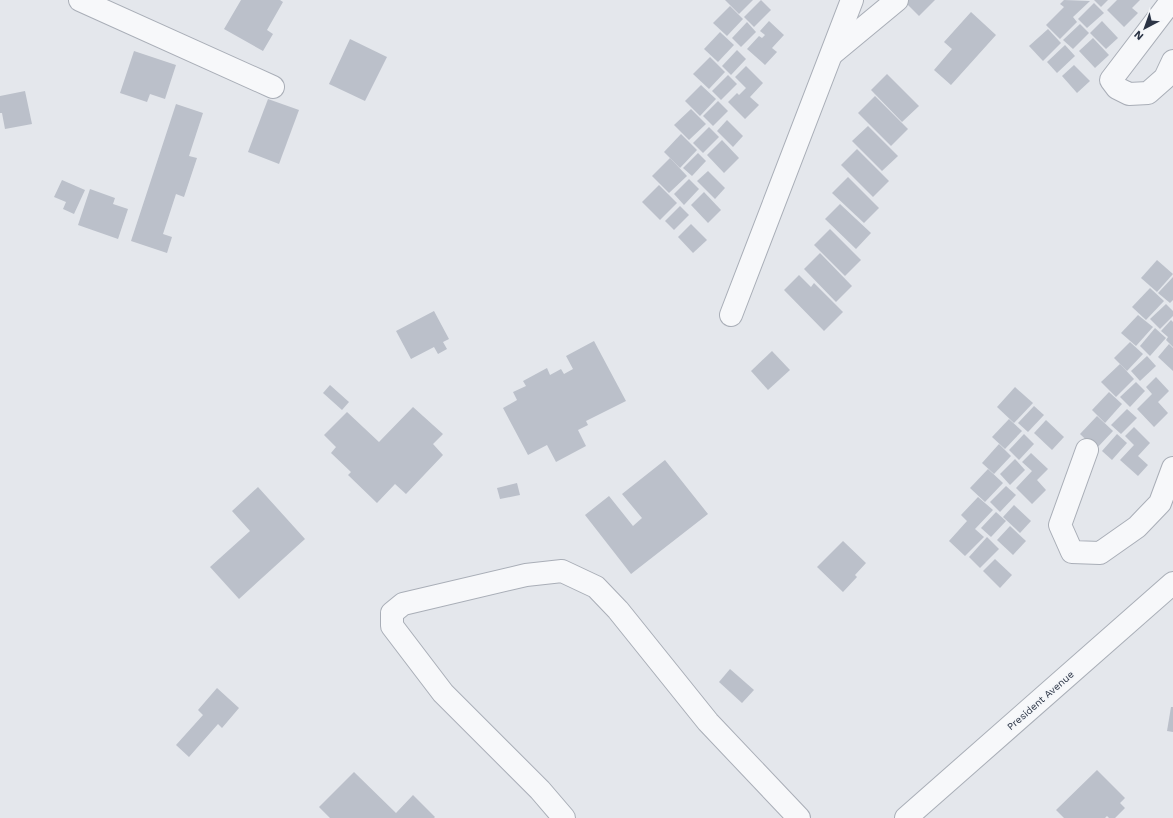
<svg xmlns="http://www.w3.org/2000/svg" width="1173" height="818" font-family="'Work Sans',sans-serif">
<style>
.building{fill:#bbc0ca}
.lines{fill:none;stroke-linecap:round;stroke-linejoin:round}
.minor-casing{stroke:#a9aeb7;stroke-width:24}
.minor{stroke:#f7f8fa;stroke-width:22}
.labels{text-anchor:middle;stroke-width:3.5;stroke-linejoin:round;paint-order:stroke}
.street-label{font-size:10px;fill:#2b3445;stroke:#f4f6f9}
</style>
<rect width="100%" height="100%" fill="#e4e7ec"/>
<g class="building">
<path d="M241,0h39l3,2 -16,28 6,4 -10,17 -39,-22z"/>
<path d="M725,0h28l-14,14z"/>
<path d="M761,0l10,10 -17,17 -10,-10z"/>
<path d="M905,0h30l-16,16 -15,-15z"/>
<path d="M1064,0l26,1 -17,16 4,5 -17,17 -14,-14 18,-18 -4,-3z"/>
<path d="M1094,0h14l-7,7z"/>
<path d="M1117,0h23l-8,8 6,5 -14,14 -17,-17z"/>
<path d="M1094,3l10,10 -17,15 -9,-9z"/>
<path d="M730,6l13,13 -16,17 -14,-13z"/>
<path d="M971,12l25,23 -45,50 -17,-15 18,-21 -8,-7z"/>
<path d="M769,21l15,14 -12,13 5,4 -12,13 -18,-16 12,-13 3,2 3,-3 -5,-4z"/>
<path d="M1102,21l16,17 -12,11 -16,-16z"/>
<path d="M747,22l9,10 -15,15 -9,-9z"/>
<path d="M1080,24l9,9 -16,16 -10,-9z"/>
<path d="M1048,29l13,14 -18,18 -14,-15z"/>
<path d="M720,32l14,13 -16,17 -14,-13z"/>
<path d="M1093,38l16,17 -14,13 -16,-17z"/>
<path d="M350,39l37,18 -22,44 -36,-17z"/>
<path d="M1065,45l10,11 -18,17 -10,-11z"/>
<path d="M737,50l9,9 -15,16 -9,-9z"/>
<path d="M134,51l42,14 -11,34 -15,-5 -3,8 -27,-9z"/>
<path d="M710,57l15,15 -16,17 -16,-15z"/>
<path d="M1074,65l16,16 -13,12 -15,-17z"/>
<path d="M746,66l17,17 -13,14 9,8 -14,14 -17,-17 9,-9 2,2 7,-7 -11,-11z"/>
<path d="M887,74l32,32 -17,16 -31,-32z"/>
<path d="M728,75l9,9 -16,16 -9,-9z"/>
<path d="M701,85l15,14 -16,17 -15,-15z"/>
<path d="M25,91l7,33 -27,5 -3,-16h-2v-17z"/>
<path d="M875,96l33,33 -17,17 -33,-33z"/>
<path d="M268,99l31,11 -20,54 -31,-12z"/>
<path d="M718,101l10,10 -15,15 -10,-10z"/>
<path d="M176,104l27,9 -14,43 8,2 -13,39 -8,-3 -13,40 9,3 -5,16 -36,-12z"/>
<path d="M691,109l15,15 -17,16 -15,-15z"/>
<path d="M727,120l16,16 -10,11 -16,-16z"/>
<path d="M868,126l30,30 -16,15 -30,-30z"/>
<path d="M709,127l10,10 -16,16 -10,-10z"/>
<path d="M681,134l16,16 -17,18 -16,-16z"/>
<path d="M722,140l17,18 -15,15 -17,-18z"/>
<path d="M857,149l32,32 -16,16 -32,-32z"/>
<path d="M698,153l8,8 -14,15 -9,-8z"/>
<path d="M670,158l17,18 -18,17 -17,-17z"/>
<path d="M708,171l17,17 -10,11 -18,-18z"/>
<path d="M848,177l31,31 -15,15 -32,-30z"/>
<path d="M689,179l10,10 -15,16 -10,-11z"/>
<path d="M62,180l23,10 -11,24 -11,-5 3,-7 -12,-5z"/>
<path d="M659,185l18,18 -17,17 -18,-18z"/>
<path d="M90,189l25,9 -2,6 15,5 -10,30 -40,-14z"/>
<path d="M704,192l17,18 -13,13 -17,-18z"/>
<path d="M840,204l31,29 -15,16 -31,-30z"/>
<path d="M680,206l9,9 -15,15 -9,-9z"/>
<path d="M691,224l16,16 -14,13 -15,-16z"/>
<path d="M830,229l31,31 -16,16 -31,-31z"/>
<path d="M820,253l32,33 -16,16 -32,-33z"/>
<path d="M1157,260l16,14 -16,18 -16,-14z"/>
<path d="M799,275l12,12 3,-4 29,29 -19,19 -40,-41z"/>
<path d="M1173,277v23l-3,3 -12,-10z"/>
<path d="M1150,288l14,13 -18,19 -14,-13z"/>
<path d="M1166,304l7,7v5l-13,13 -10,-10z"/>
<path d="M434,311l15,28 -6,3 4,7 -9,5 -4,-7 -23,12 -15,-28z"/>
<path d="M1138,315l15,12 -17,19 -15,-13z"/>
<path d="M1171,320l2,2v25l-7,-7 2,-3 -7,-6z"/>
<path d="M1155,328l11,10 -16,18 -10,-10z"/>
<path d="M594,341l32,60 -40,20 2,4 -10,5 8,16 -30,16 -9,-17 -19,10 -25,-47 14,-8 -4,-8 13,-6 -3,-5 24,-13 3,7 11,-6 3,5 9,-5 -7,-13z"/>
<path d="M1130,342l13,12 -16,17 -13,-13z"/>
<path d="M1169,344l4,4v23l-15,-14z"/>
<path d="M772,351l18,19 -22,20 -17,-19z"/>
<path d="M1147,356l9,10 -16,15 -9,-10z"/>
<path d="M1120,364l14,15 -18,18 -15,-15z"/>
<path d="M1156,377l13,14 -11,11 10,11 -14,14 -17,-18 15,-15 -6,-7z"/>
<path d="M1136,382l9,9 -15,16 -10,-10z"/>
<path d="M330,385l19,17 -7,8 -19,-17z"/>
<path d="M1015,387l18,16 -19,20 -17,-16z"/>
<path d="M1109,392l13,12 -17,19 -13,-13z"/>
<path d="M1034,406l10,9 -16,17 -10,-9z"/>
<path d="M413,407l30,27 -10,10 10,11 -37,39 -11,-10 -18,19 -29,-28 3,-3 -20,-19 5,-6 -12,-12 23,-23 32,30z"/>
<path d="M1127,409l10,9 -16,16 -10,-9z"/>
<path d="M1097,416l16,15 -17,18 -16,-15z"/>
<path d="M1009,419l13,12 -17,18 -13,-12z"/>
<path d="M1046,420l18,17 -12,13 -18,-17z"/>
<path d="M1134,427l16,16 -12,13 10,9 -10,11 -18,-16 14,-15 -9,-9z"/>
<path d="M1024,434l10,10 -15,16 -10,-10z"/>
<path d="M1117,434l10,9 -15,17 -10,-9z"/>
<path d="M999,444l12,12 -17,18 -12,-11z"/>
<path d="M1031,453l17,16 -11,11 9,10 -14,14 -16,-16 16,-17 -10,-9z"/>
<path d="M1015,459l10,11 -15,15 -10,-11z"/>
<path d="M665,460l43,54 -77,60 -46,-59 24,-19 24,30 9,-8 -20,-24z"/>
<path d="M988,469l15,14 -18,19 -15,-14z"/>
<path d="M517,483l3,12 -20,4 -3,-11z"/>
<path d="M1006,486l10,9 -16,17 -10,-10z"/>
<path d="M258,487l47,52 -66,60 -29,-32 40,-36 -18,-20z"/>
<path d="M978,497l15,13 -18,19 9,8 -19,19 -16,-15 18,-20 -6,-6z"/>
<path d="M1014,505l17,16 -11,12 -17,-16z"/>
<path d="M996,512l10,9 -15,16 -10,-9z"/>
<path d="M1010,526l16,15 -13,14 -16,-15z"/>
<path d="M987,537l12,12 -19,19 -11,-11z"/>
<path d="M843,541l23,22 -11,12 2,2 -14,15 -26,-25z"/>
<path d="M995,559l17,16 -12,13 -17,-17z"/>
<path d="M730,669l24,21 -12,13 -23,-21z"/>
<path d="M217,688l22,20 -17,20 -4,-4 -29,33 -13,-12 27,-30 -5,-5z"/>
<path d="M1171,707h2v25l-6,-1z"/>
<path d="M1097,770l28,28 -5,5 5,5 -10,10h-6l-2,-2 -2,2h-41l-8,-8z"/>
<path d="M354,772l42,41 17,-18 22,22 -1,1h-104l-11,-11z"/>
</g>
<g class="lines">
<g class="minor-casing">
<g id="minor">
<path d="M80,0l193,87"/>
<path d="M1172,0l-61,80 6,8 12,6 19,-1 17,-15 8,-17"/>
<path d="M833,53l64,-53"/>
<path d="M731,315l121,-315"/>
<path d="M1087,450l-27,75 12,27 28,1 37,-26 23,-24 13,-35"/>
<path d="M564,818l-24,-28 -97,-97 -51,-67v-13l11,-9 123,-29 36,-4 34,16 22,23 90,112 91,96"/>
<path d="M906,818l267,-235"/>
</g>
</g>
<use href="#minor" class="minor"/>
</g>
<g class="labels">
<g class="street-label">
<text transform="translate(1040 700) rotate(-41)" y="4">President Avenue</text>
</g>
</g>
<g transform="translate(1145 28) rotate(221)" stroke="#f4f6f9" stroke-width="3" paint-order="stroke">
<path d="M0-3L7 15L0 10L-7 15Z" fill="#2b3445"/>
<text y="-6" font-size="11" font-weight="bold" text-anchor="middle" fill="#2b3445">N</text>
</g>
</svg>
